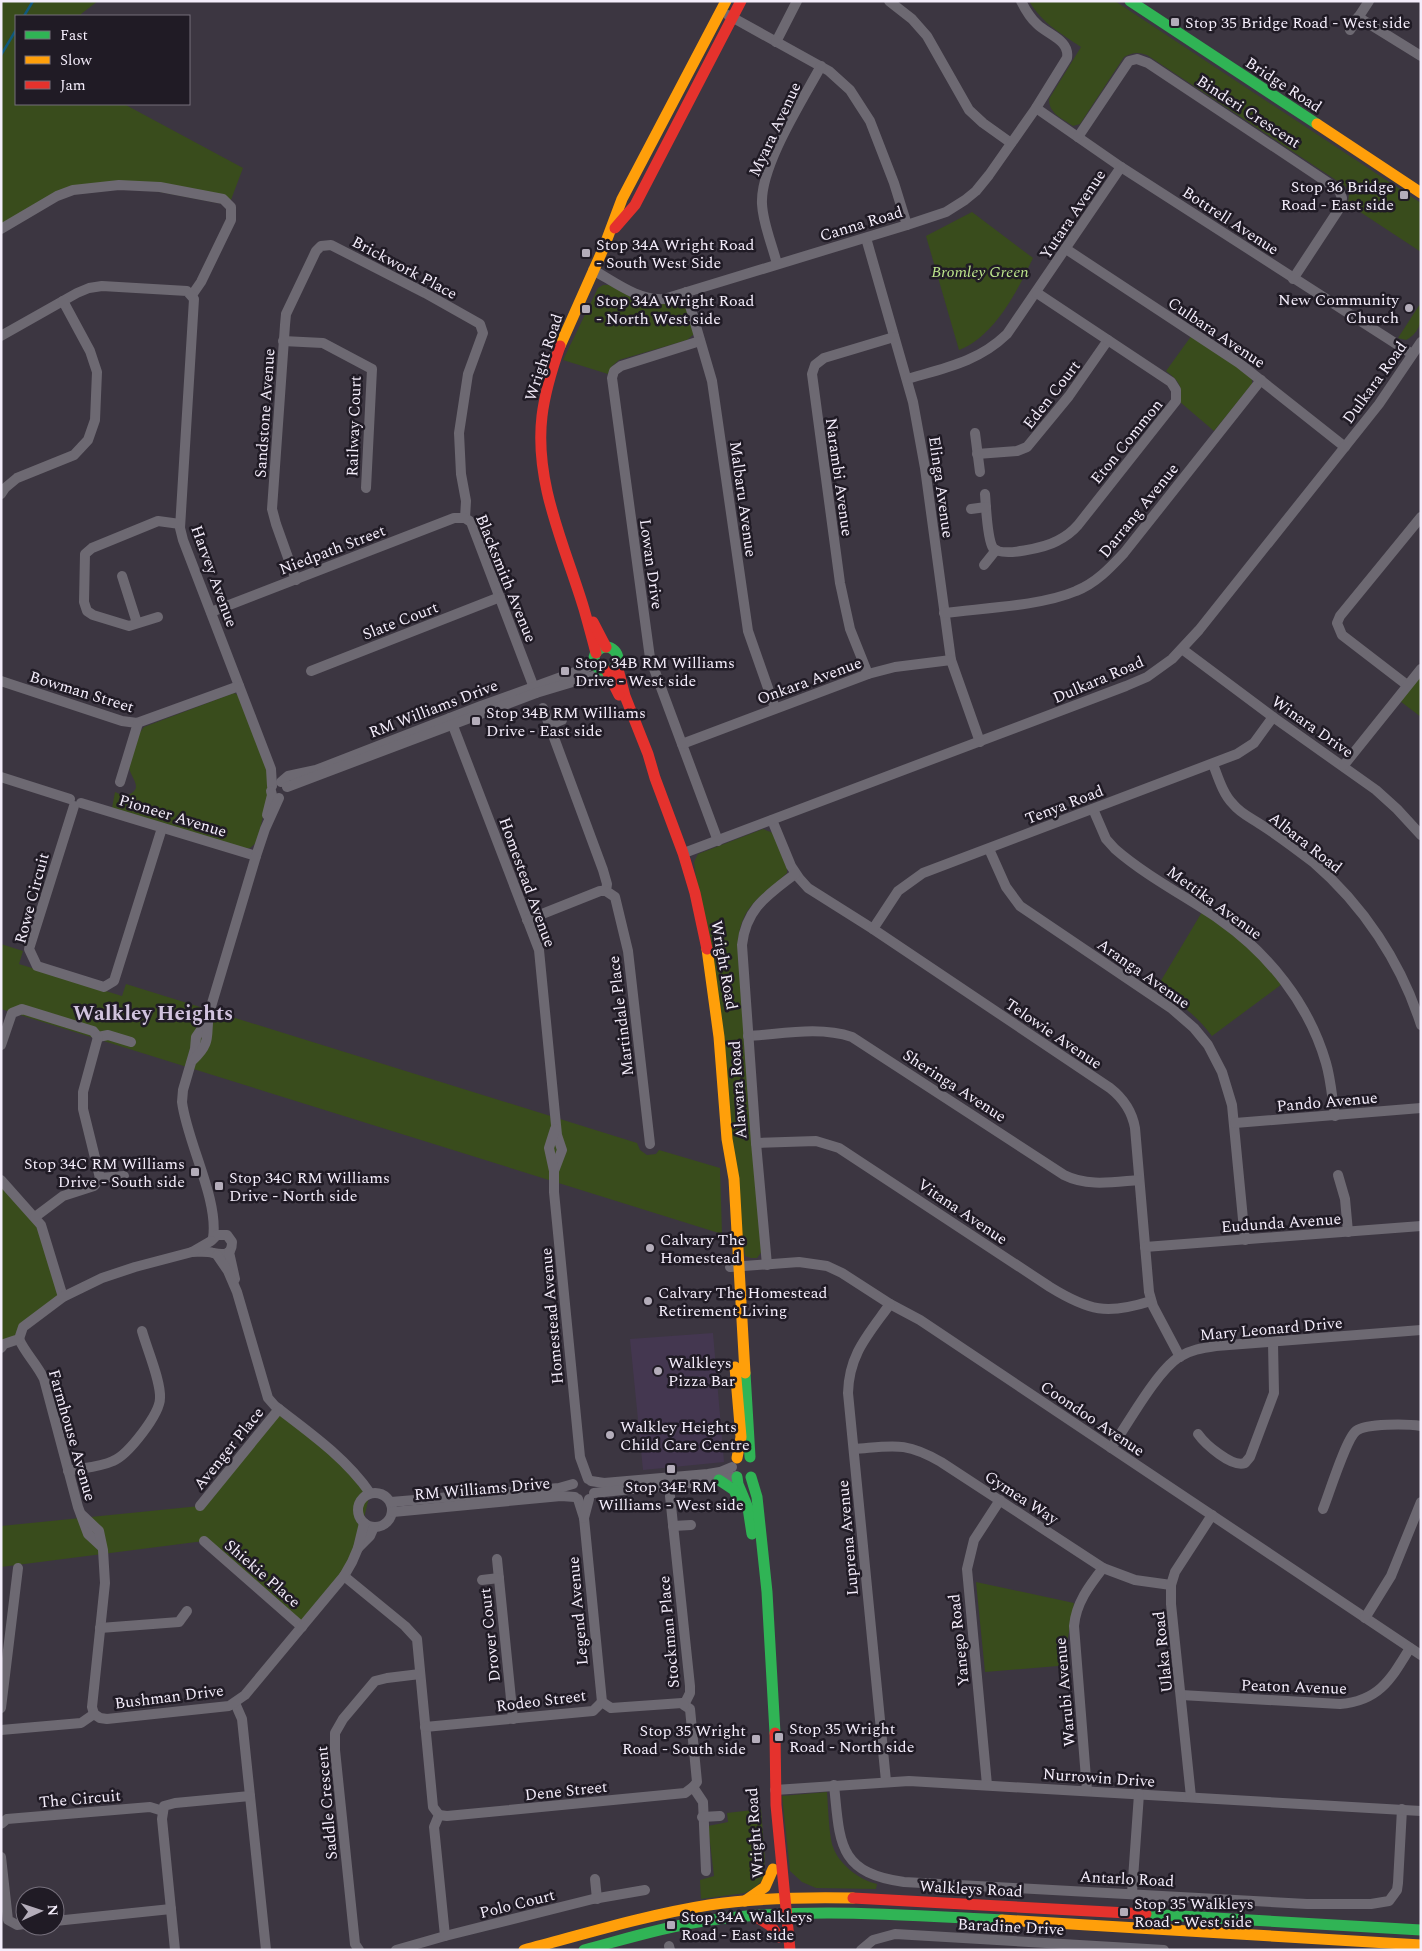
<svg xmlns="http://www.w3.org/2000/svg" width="1422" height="1951" font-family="Spectral,serif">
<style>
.built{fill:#443750}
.green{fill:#394c1c}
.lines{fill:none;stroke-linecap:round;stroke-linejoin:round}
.stream{stroke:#10587d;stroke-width:2.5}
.street{stroke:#6d6972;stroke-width:10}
.fast{stroke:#30b455;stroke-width:11}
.slow{stroke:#ff9f0a;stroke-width:11}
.jam{stroke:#e5322d;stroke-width:11}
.poi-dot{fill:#b4adba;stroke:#201b25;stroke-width:2}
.labels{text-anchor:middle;stroke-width:5;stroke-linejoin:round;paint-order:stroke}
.poi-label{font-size:16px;fill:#f4edfb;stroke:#201b25;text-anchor:start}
.street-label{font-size:16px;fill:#f4edfb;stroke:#201b25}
.park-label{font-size:16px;font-style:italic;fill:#bde68c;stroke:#201b25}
.district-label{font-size:21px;font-weight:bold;fill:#d1c3de;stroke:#201b25}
</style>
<rect width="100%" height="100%" fill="#3c3641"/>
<path class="built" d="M713,1333l11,129 -81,8 -13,-131z"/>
<g class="green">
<path d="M1,1h97l-17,13v2h-65v88h108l119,64 -14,37 -100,-19 -72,10 -56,33z"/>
<path d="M1029,1h86l306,202v49l-73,-48 1,-10 -4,-8 -198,-131c-9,-3 -14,-3 -23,2l-44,67 -7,2c-11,-8 -24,-12 -24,-27l32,-52c-22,-15 -38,-23 -52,-46z"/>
<path d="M972,212l61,46c-15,32 -39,79 -74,92l-33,-114z"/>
<path d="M603,285h6c14,7 30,19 46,19 9,1 23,-6 30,0 6,6 7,22 9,30l-7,6 -68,20 -7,6 -4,8 -45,-14 35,-72z"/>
<path d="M1420,304c2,15 1,28 -14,36l-8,-2z"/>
<path d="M1192,335l60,43v6l-38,47 -34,-29c4,-15 -2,-22 -14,-31z"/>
<path d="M1421,675v42l-21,-16z"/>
<path d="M234,693l4,2 31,74 1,17 -13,56 -7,6 -5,1 -133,-41 3,-16 9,4c23,-6 6,-18 5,-29l9,-32 6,-8z"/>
<path d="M763,829l10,4 14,35v5c-26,25 -48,32 -49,74l25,303 -6,8h-6l-6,-2 -51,-394 4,-8z"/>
<path d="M1202,912c33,23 53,41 80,72l-70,52c-16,-21 -33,-34 -56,-47z"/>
<path d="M1,944l22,7 -4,13 103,32 4,-12 511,159 3,7 7,5 9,-1 3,-4 61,18 2,66 -721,-225z"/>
<path d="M1,1182l40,43 22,72 -62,51z"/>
<path d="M275,1406l73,61 22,26 -8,33 -18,50 -42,51 -98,-86 -203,26v-41l199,-20z"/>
<path d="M976,1582l98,21 -7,40 3,22 -85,7z"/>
<path d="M827,1792c1,13 2,44 6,55 6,17 26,33 44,37l-1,5 -60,-1 -14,-6 -12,-11 -8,-75z"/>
<path d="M761,1809l4,50 -2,20 -7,8 -11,6 -44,6 -1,-19 14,-4 -6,-50 20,-4 -1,-9z"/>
</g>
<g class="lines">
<g class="stream">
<path d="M24,16l9,-15"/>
<path d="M1,55l15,-25"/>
</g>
<g class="street">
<path d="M889,1l23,18 15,17 42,74 14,13 28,20"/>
<path d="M728,15l101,56 21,19 20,31 24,62 13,42"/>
<path d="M1358,17l63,39"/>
<path d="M1350,30l19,-29"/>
<path d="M776,42l21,-41"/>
<path d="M1036,108l85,59 291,187"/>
<path d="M1078,137l51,-76 8,-2 11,4 191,127 3,8 -1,8 -48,73"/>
<path d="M1,229l56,-33 16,-6 46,-5 41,2 63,12 8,8v13l-30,62 -9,13"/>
<path d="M866,238l47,164 12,66 26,192 29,82"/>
<path d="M1066,249l173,114 106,84"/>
<path d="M777,264c-5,-20 -14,-40 -15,-60 -2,-38 40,-103 59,-138"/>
<path d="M593,270c22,12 45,31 71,29l243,-74 39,-13 19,-12 11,-9 13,-16 47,-67 31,-50c3,-18 -19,-23 -30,-34 -7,-6 -12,-15 -16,-23"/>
<path d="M686,292l26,89 36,250 27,77"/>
<path d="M1,336l76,-43 12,-5 13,-2 85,5 7,8 -14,229 3,12 88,229 1,17"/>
<path d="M283,341l40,2 49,26 -6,119"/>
<path d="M700,341l-79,25 -7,5 -2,7 38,280 68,183"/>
<path d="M907,379c38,-11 71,-17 100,-45l114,-167"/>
<path d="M975,433l5,39"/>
<path d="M977,454l40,-3 10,-4 42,-51 39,-56"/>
<path d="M1,494l4,-6 12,-10 57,-23 14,-15 7,-20 2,-48 -7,-21 -27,-50"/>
<path d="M985,494c1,11 2,45 8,54 9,10 53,-1 64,-7 8,-4 15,-9 21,-16l98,-124v-11l-5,-8 -134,-89"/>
<path d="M971,509l15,-2"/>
<path d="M984,565l12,-15"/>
<path d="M122,576l15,47"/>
<path d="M296,580l-20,-56 -4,-15 13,-184 1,-11 30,-63 5,-5 10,-1 94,48 55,31 3,9 -15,41 -9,59 2,41 5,27 -1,17 6,4 65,171"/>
<path d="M211,612l243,-94h11"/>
<path d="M944,613c39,-5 97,-7 132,-22 20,-8 34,-23 48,-38l137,-173"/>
<path d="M158,617l-29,9 -36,-11 -6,-4 -3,-9 1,-48 7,-6 66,-27 22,3"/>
<path d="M1182,649l91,68 103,73 21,19 24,26"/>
<path d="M311,671l189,-74"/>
<path d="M868,674l-18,-45 -10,-46 -28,-209 3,-9 9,-7 70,-21"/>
<path d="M1,681l121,40 15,2 102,-37"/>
<path d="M1407,685l-65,-50 -5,-12 3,-7 81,-99"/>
<path d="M543,708l60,162 4,14 -1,7 9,6 13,54 22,193"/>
<path d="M450,718l89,232 18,185 5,15 -8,21"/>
<path d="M550,725l12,-5"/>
<path d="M682,744l186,-70 27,-7 56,-7"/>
<path d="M1213,764c5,13 10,30 20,40 7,9 18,14 27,20 19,12 36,25 53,38 50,43 88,100 108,163"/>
<path d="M1344,765l77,-96"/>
<path d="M1,777l69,22"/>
<path d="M120,782l18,-59"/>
<path d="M281,782l7,-6 28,-6 165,-64 105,-38 9,-8"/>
<path d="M287,787l249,-94 60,-18 7,-4"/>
<path d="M81,803l175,53"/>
<path d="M74,806l-45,143 8,17 67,21 10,-6 48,-153"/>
<path d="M1093,809l13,30 9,10c31,27 70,47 104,70 50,35 90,85 107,144 5,17 6,35 9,53"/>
<path d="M267,815l5,-20 -1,-4"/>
<path d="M772,820l19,46 8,12 9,10 65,41 237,159c14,11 22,23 25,40l14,164 4,14 27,51"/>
<path d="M989,849l17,38 14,19 151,102 23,20 14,17 14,27 10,33 13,135"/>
<path d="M684,853l442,-167 21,-9 25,-18 27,-29 180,-226 42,-62"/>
<path d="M527,920l73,-29h6"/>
<path d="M873,929l25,-38 25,-18 314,-119 17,-11 19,-26"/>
<path d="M207,1021l-11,16 -1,12 -12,41 -1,12c5,40 37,98 31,136"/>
<path d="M748,1036c34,-2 71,-10 104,1l212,138c24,12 49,7 75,5"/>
<path d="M1,1045l11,-32 10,-4 71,22 5,6 10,-2 23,7"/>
<path d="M193,1060c21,-20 11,-26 17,-50l46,-154 9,-27 14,-31"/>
<path d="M1235,1123l186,-15"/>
<path d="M555,1129l-6,19 5,23v21l26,265 8,22"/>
<path d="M756,1143l60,-2 23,7 211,139c39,24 57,28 101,14"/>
<path d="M1338,1175l7,24 3,33"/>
<path d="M100,1178l24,-2"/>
<path d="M1,1180l40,45 22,72"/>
<path d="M35,1217l28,-21 31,-10 6,-8 -17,-69v-17l15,-55"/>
<path d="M1145,1247l276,-21"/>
<path d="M192,1252c7,0 15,-1 21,1 10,2 19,3 19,-11l-5,-7h-10l-5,5"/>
<path d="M229,1252l6,27"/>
<path d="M217,1255l11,16 9,21 31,106 7,8c34,26 71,52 95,87"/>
<path d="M767,1265l-11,-122 -14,-198c4,-37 26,-50 53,-71"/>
<path d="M730,1267l69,-5 28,4 15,7 48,31 30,16 501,335"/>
<path d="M19,1339c6,14 18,25 25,40l34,128 10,27 13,12"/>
<path d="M1,1348l3,-4 15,-5 4,-12 40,-30 39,-19 33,-11 57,-15 19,-11"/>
<path d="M1198,1434c7,10 34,34 47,29l5,-6 24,-64 -1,-50"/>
<path d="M1111,1448c17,-24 45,-76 68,-91 11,-7 23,-9 37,-11l205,-16"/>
<path d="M854,1449c39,-3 51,-8 87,13l162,106 32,12 36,5"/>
<path d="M68,1471c14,-3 32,-4 45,-10 15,-6 47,-47 47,-63 1,-17 -13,-49 -18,-67"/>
<path d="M591,1481l13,2 104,-9 12,-2 12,-5"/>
<circle cx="375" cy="1510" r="17"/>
<path d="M594,1493l125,-13 17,-4"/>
<path d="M670,1496l20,190v7l-6,12 6,4 7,73 -4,5 10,15 3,69"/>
<path d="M578,1499l6,19 18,184"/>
<path d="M391,1502l168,-14 14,-4"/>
<path d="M200,1506l79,-97"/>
<path d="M1323,1509c6,-15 23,-70 33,-78 10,-8 52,-7 65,-5"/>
<path d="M393,1512l168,-16 14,1"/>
<path d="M82,1515l17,16 4,19 2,33 -13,124 2,7"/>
<path d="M584,1518l5,-19"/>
<path d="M673,1526l18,-1"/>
<path d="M204,1541l98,86"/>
<path d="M358,1548l12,-12 4,-9"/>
<path d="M497,1559l16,160"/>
<path d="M344,1576l61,50 12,13 16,168 6,8 -5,12 11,109 -49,14"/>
<path d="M482,1580l17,-2"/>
<path d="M1365,1618l26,-42 30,-74"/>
<path d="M100,1628l79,-6 8,-11"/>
<path d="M1181,1695l159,9c39,-3 51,-25 70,-56"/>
<path d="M235,1703l7,16 24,231"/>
<path d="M1,1708l17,-140"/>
<path d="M425,1727l168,-16 9,-9 9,6 71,-5 2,2"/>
<path d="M1,1730l80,-7 13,-9 6,4 7,1 122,-13 16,-11 99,-119 8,-14 6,-14 6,-25"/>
<path d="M886,1781l-38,-388c1,-39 20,-58 42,-89"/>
<path d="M834,1785c6,57 3,88 70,97l403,22h64l18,-3 8,-11 1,-7 4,-74"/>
<path d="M987,1785l-20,-216 7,-29 26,-40"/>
<path d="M775,1790l134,-9 512,30"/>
<path d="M1087,1791l-13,-165c2,-23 15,-40 29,-58"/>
<path d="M1191,1797l-20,-193v-19l4,-13 37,-57"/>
<path d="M439,1815l8,1 238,-23 8,-6"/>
<path d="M702,1817l18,-1"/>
<path d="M1,1824l6,-5 143,-12 13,4"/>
<path d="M1,1857l7,63 9,5 8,-1"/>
<path d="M595,1879l2,20"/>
<path d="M1132,1893l7,-99"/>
<path d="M55,1921l116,-12"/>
<path d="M445,1936l148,-37 52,-9"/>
<path d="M669,1946l1,4"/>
<path d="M175,1950l-13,-131 2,-13 11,-3 75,-7"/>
<path d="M359,1950l-4,-6 -20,-194v-17l8,-14 32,-38 12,-3 33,-4"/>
<path d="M861,1950l12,-10 22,-6 269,16"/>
</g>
<g class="fast">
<path d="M1130,1l187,123"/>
<circle cx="606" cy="659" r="12"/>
<path d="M745,1373l5,84"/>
<path d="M737,1477l1,7 10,24 4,26"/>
<path d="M751,1477l6,20 10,95 8,141"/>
<path d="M719,1480l15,10 5,11"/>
<path d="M1146,1914l275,16"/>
<path d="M584,1950c38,-10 76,-22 114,-28 101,-16 203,-7 304,-2"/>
</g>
<g class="slow">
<path d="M1317,124l104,69"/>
<path d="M560,346l44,-99 18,-48 104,-198"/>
<path d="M707,949l12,88 8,102 7,40 11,194"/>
<path d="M735,1367l6,70 -4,21"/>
<path d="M745,1901l20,-14 8,-18"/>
<path d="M1002,1920l419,25"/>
<path d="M524,1950c61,-16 122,-35 185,-45 47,-7 96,-8 144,-7"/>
</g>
<g class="jam">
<path d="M615,228l20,-23 106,-204"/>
<path d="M560,346c-8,23 -15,45 -18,70 -8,67 23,130 42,193 4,14 8,29 12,44"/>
<path d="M593,622l13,25"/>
<path d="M617,665l8,31 23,58 7,24 28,75 12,40 12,56"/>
<path d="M607,671l12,24"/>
<path d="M775,1733l1,72 14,145"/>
<path d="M853,1898l293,16"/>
<path d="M755,1916l16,10 8,11"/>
</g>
</g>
<g class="poi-dot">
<rect x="1170" y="17" width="10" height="10" rx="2.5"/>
<rect x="1399" y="190" width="10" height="10" rx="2.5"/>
<rect x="581" y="248" width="10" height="10" rx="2.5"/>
<circle cx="1409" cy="308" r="5"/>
<rect x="581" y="304" width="10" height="10" rx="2.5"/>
<rect x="560" y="666" width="10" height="10" rx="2.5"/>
<rect x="471" y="716" width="10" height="10" rx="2.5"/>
<rect x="190" y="1167" width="10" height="10" rx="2.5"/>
<rect x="214" y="1181" width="10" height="10" rx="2.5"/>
<circle cx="650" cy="1248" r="5"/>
<circle cx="648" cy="1301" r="5"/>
<circle cx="658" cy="1371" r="5"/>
<circle cx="610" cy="1435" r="5"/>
<rect x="666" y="1464" width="10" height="10" rx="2.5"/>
<rect x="774" y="1732" width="10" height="10" rx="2.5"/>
<rect x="751" y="1734" width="10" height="10" rx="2.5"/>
<rect x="1119" y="1907" width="10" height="10" rx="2.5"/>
<rect x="666" y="1920" width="10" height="10" rx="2.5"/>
</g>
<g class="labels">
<g class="poi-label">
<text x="1185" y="28">Stop 35 Bridge Road - West side</text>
<text x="1394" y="192" text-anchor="end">Stop 36 Bridge<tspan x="1394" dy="18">Road - East side</tspan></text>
<text x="596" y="250">Stop 34A Wright Road<tspan x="596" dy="18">- South West Side</tspan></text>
<text x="1399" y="305" text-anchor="end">New Community<tspan x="1399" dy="18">Church</tspan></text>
<text x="596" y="306">Stop 34A Wright Road<tspan x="596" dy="18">- North West side</tspan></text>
<text x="575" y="668">Stop 34B RM Williams<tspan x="575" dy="18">Drive - West side</tspan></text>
<text x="486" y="718">Stop 34B RM Williams<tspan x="486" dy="18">Drive - East side</tspan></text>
<text x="185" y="1169" text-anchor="end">Stop 34C RM Williams<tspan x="185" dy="18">Drive - South side</tspan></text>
<text x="229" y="1183">Stop 34C RM Williams<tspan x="229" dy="18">Drive - North side</tspan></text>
<text x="660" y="1245">Calvary The<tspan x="660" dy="18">Homestead</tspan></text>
<text x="658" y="1298">Calvary The Homestead<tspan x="658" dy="18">Retirement Living</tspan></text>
<text x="668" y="1368">Walkleys<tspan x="668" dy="18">Pizza Bar</tspan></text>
<text x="620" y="1432">Walkley Heights<tspan x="620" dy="18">Child Care Centre</tspan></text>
<text x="671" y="1492" text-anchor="middle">Stop 34E RM<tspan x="671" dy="18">Williams - West side</tspan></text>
<text x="789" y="1734">Stop 35 Wright<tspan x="789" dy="18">Road - North side</tspan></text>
<text x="746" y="1736" text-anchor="end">Stop 35 Wright<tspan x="746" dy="18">Road - South side</tspan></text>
<text x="1134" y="1909">Stop 35 Walkleys<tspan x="1134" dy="18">Road - West side</tspan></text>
<text x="681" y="1922">Stop 34A Walkleys<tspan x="681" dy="18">Road - East side</tspan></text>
</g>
<g class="street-label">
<text transform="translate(1284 84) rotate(33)" y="6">Bridge Road</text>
<text transform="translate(1249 111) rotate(33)" y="6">Binderi Crescent</text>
<text transform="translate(774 129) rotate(-65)" y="6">Myara Avenue</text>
<text transform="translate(1072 214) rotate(-56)" y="6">Yutara Avenue</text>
<text transform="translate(1231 220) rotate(33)" y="6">Bottrell Avenue</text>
<text transform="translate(861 223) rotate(-17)" y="6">Canna Road</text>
<text transform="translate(405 267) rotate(28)" y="6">Brickwork Place</text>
<text transform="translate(1217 332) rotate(34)" y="6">Culbara Avenue</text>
<text transform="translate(543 357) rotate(-72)" y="6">Wright Road</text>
<text transform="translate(1374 382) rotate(-54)" y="6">Dulkara Road</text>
<text transform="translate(1051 394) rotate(-52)" y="6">Eden Court</text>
<text transform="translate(264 413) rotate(-86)" y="6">Sandstone Avenue</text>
<text transform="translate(353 426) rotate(-88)" y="6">Railway Court</text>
<text transform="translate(1126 441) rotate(-51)" y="6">Eton Common</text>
<text transform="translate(840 477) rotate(82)" y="6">Narambi Avenue</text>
<text transform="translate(942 487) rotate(82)" y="6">Elinga Avenue</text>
<text transform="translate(744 499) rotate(82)" y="6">Malbaru Avenue</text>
<text transform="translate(1138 510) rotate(-51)" y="6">Darrang Avenue</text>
<text transform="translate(332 549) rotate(-21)" y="6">Niedpath Street</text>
<text transform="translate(652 564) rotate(82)" y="6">Lowan Drive</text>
<text transform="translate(215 576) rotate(70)" y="6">Harvey Avenue</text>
<text transform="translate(507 578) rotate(68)" y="6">Blacksmith Avenue</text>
<text transform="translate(400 620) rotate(-21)" y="6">Slate Court</text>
<text transform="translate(1098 679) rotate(-23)" y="6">Dulkara Road</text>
<text transform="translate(809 680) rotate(-20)" y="6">Onkara Avenue</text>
<text transform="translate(82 691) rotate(17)" y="6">Bowman Street</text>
<text transform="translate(433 708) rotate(-21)" y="6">RM Williams Drive</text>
<text transform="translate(1313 726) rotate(35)" y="6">Winara Drive</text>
<text transform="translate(1064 804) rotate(-21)" y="6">Tenya Road</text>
<text transform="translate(173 815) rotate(17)" y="6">Pioneer Avenue</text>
<text transform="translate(1306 842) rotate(38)" y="6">Albara Road</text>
<text transform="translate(528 882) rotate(70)" y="6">Homestead Avenue</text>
<text transform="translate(31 898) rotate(-75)" y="6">Rowe Circuit</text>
<text transform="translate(1215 902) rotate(36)" y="6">Mettika Avenue</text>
<text transform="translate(725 965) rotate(80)" y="6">Wright Road</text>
<text transform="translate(1144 973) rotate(35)" y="6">Aranga Avenue</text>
<text transform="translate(620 1016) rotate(-97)" y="6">Martindale Place</text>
<text transform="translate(1054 1033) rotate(34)" y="6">Telowie Avenue</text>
<text transform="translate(955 1085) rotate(33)" y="6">Sheringa Avenue</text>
<text transform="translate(737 1090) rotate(-94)" y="6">Alawara Road</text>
<text transform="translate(1327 1101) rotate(-5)" y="6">Pando Avenue</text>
<text transform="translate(963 1211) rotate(34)" y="6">Vitana Avenue</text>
<text transform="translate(1281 1222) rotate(-4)" y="6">Eudunda Avenue</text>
<text transform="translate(551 1316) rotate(-95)" y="6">Homestead Avenue</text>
<text transform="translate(1271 1328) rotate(-5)" y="6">Mary Leonard Drive</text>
<text transform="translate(1093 1418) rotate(34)" y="6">Coondoo Avenue</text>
<text transform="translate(73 1435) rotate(74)" y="6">Farmhouse Avenue</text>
<text transform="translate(228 1448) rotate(-51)" y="6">Avenger Place</text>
<text transform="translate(482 1488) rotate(-5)" y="6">RM Williams Drive</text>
<text transform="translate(1022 1497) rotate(33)" y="6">Gymea Way</text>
<text transform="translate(847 1538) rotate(-95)" y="6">Luprena Avenue</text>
<text transform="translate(263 1573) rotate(41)" y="6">Shiekie Place</text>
<text transform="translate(577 1611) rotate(-95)" y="6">Legend Avenue</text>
<text transform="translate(668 1632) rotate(-95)" y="6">Stockman Place</text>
<text transform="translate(489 1635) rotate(-96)" y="6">Drover Court</text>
<text transform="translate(958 1640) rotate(-96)" y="6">Yanego Road</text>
<text transform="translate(1162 1652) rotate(-96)" y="6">Ulaka Road</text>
<text transform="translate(1294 1686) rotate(2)" y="6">Peaton Avenue</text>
<text transform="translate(1064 1692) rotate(-95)" y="6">Warubi Avenue</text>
<text transform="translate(169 1696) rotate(-7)" y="6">Bushman Drive</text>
<text transform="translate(541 1700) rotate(-7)" y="6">Rodeo Street</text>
<text transform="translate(1099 1777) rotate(4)" y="6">Nurrowin Drive</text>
<text transform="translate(566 1790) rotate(-6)" y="6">Dene Street</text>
<text transform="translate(80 1798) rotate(-5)" y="6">The Circuit</text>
<text transform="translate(326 1803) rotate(-95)" y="6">Saddle Crescent</text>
<text transform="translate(754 1833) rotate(-94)" y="6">Wright Road</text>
<text transform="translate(1127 1878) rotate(3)" y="6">Antarlo Road</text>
<text transform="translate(971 1888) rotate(3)" y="6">Walkleys Road</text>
<text transform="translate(517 1903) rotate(-14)" y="6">Polo Court</text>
<text transform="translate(1011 1926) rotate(3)" y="6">Baradine Drive</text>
</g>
<g class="park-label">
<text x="980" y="277">Bromley Green</text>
</g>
<g class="district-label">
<text x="153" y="1020">Walkley Heights</text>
</g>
</g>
<rect width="1422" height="1951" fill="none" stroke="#f4edfb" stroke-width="5"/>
<rect x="15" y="15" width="175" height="90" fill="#201b25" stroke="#756f7b"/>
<rect x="25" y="31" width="25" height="8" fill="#30b455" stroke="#756f7b"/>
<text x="60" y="40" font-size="15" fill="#f4edfb">Fast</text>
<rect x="25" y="56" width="25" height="8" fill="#ff9f0a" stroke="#756f7b"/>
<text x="60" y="65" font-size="15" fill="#f4edfb">Slow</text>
<rect x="25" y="81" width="25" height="8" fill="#e5322d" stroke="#756f7b"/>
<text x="60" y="90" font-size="15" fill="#f4edfb">Jam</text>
<g transform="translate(40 1911) rotate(87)"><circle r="24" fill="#201b25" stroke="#756f7b"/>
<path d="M0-4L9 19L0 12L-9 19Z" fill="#b4adba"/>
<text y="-8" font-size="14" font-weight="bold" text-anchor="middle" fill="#f4edfb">N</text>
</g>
</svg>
